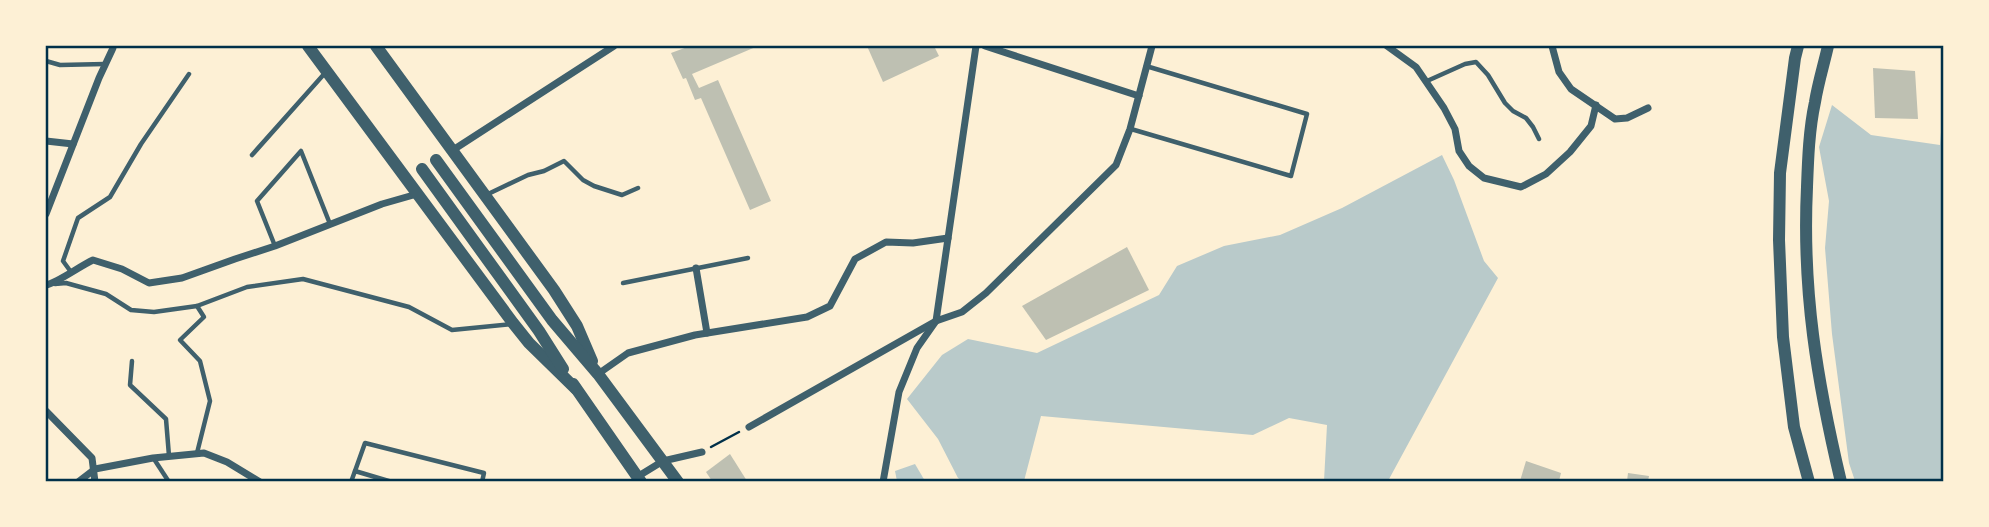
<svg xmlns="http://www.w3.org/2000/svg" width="1989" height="527" font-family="Rubik,sans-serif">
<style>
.green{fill:#b9caca}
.building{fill:#bec0b2}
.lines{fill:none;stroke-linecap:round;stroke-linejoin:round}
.path{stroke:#003049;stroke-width:2.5}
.service{stroke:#3f606c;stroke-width:4.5}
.minor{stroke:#3f606c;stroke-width:7}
.tertiary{stroke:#3f606c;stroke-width:12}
.neatline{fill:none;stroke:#003049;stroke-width:2.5}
</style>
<rect width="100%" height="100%" fill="#fdf0d5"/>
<g class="green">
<path d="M1832,105l39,30 69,10 3,-39v375h-88l-6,-18 -17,-129 -7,-86 4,-47 -10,-54z"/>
<path d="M1442,155l12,25 30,81 14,17 -110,203h-64l3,-56 -38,-7 -36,17 -212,-19 -17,65h-62l-4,-3 -20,-39 -31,-40 35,-44 26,-16 69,14 122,-58 18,-29 47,-20 56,-11 62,-27z"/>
<path d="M915,464l10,17h-28l-2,-10z"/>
</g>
<g class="building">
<path d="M690,46h68l-66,28 7,14 19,-8 53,121 -21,9 -49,-112 -6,2 -9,-22 -3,1 -12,-26z"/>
<path d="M867,46h67l5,10 -56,26z"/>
<path d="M1873,68l42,3 3,48 -43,-1z"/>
<path d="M1127,247l22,43 -103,50 -24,-34z"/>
<path d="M730,454l17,27h-35l-6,-9z"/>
<path d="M1526,461l35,12 -2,8h-39z"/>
<path d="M1628,473l21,3 -1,5h-21z"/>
</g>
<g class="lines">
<path class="path" d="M711,447l28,-15"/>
<g class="service">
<path d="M46,61l14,4 45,-1"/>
<path d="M1427,81l38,-17 11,-2 12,13 17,28 8,8 13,7 7,9 6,12"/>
<path d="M1131,129l160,47 16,-62 -161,-48"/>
<path d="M252,155l73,-82"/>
<path d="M486,195l42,-20 16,-4 20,-10 19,19 11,6 28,9 16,-7"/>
<path d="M275,246l-18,-45 44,-50 29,73"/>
<path d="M71,272l-8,-11 15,-43 32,-21 31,-53 48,-70"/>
<path d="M623,283l125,-25"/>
<path d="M55,284l11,-1 40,11 25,16 23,2 43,-6 50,-19 56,-8 106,28 43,23 60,-6"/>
<path d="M197,306l7,11 -24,23 20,21 10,40 -13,52"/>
<path d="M132,361l-2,24 36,34 3,37"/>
<path d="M154,459l15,23"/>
<path d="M355,471l10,-28 119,30 -2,9"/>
<path d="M351,482l4,-11 37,11"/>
</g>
<g class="minor">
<path d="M985,46l154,50"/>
<path d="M1387,46l29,21 28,41 11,21 4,22 10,15 15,12 37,9 25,-13 24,-22 21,-26 5,-21"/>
<path d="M1552,46l7,26 12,17 44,30 12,-1 21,-10"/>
<path d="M46,141l27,3"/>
<path d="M453,150l161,-104"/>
<path d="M46,214l53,-136 14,-30 -1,-2"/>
<path d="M696,268l11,65"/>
<path d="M46,285c11,-2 34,-19 47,-25l29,9 27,14 33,-5 53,-19 40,-13 107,-42 35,-10"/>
<path d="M598,374l30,-21 67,-18 112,-18 23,-11 25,-47 31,-17 27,1 35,-5"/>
<path d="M46,411l46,47 3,24"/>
<path d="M749,427l187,-106 26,-9 24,-19 130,-128 14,-36 22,-83"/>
<path d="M637,477l26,-16 39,-9"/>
<path d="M78,482l17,-13 58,-11 51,-5 23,9 33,20"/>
<path d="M883,482l16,-90 18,-44 19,-27 40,-275"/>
</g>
<g class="tertiary">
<path d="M308,46l205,277 16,20 47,46"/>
<path d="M376,46l178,244 23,36 15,35"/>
<path d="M1798,46l-3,12 -15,115 -1,67 4,97 11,90 15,55"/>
<path d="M1828,46c-4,18 -10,37 -13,56 -6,28 -7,57 -8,85 -5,104 10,194 34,295"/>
<path d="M436,160l116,160 46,54 80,108"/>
<path d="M422,169l117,162 24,38"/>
<path d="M573,384l68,98"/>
</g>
</g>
<rect width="1989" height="527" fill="none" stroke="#fdf0d5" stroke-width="94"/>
<rect x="47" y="47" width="1895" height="433" class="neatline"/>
</svg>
